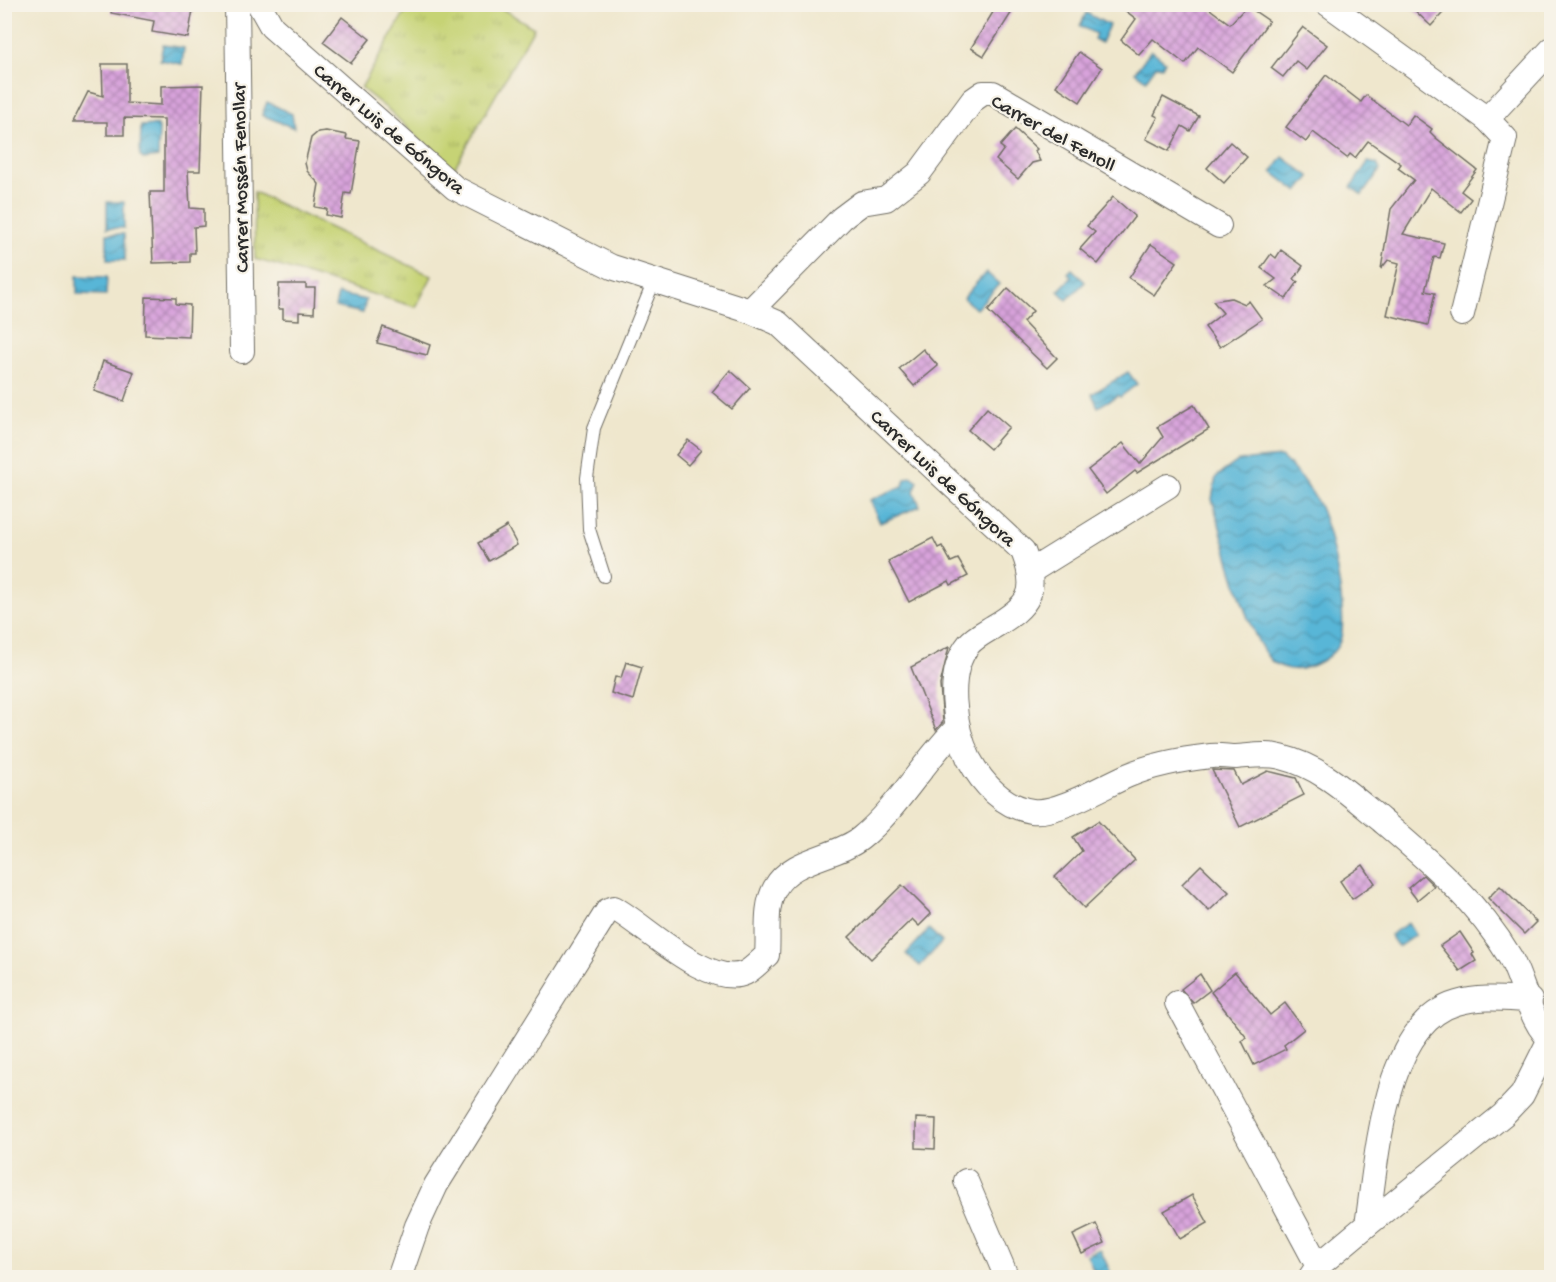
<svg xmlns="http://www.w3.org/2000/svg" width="1556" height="1282" font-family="'Gochi Hand',sans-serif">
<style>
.grass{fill:url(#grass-tufts);stroke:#787f50;stroke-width:1.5}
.water{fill:url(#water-waves);stroke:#427081;stroke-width:1.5}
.building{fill:url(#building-cross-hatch)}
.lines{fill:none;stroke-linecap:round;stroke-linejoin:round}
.service-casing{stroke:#706d64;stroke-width:14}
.minor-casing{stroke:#706d64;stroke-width:26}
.service{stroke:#fff;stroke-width:12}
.minor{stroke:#fff;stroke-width:24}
.labels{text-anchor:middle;stroke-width:4.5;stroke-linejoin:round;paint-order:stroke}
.street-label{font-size:20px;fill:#2b2b2b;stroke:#f7f3e8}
</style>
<defs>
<pattern id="grass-tufts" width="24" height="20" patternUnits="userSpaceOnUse" patternTransform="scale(1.5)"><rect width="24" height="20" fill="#c6d375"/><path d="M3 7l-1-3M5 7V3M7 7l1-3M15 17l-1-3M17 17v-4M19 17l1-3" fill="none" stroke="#aab565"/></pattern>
<pattern id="water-waves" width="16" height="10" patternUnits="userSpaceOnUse" patternTransform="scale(1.5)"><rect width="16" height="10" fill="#59b6d7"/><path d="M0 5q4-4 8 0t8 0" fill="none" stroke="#4a94af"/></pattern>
<pattern id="building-cross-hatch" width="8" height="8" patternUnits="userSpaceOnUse" patternTransform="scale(1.5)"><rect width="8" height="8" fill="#d8a3db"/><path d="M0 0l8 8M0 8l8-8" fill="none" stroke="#af85b2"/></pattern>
</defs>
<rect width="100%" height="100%" fill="#f7f3e8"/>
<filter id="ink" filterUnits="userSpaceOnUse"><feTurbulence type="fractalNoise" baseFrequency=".0167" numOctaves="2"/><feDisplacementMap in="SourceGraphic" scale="12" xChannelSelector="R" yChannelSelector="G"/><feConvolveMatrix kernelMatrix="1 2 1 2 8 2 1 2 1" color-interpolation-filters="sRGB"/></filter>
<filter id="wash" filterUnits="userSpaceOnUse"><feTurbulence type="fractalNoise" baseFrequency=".008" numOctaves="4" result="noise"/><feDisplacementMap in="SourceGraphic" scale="24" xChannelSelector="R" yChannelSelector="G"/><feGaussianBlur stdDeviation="1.35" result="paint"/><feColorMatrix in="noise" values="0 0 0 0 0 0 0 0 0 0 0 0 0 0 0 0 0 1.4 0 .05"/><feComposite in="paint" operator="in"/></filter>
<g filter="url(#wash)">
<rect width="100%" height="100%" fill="#efe7cd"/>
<g class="grass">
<path d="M409,5h87l38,23 -82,144 -62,-61 -29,-23z"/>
<path d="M254,192l178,84 -16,31 -161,-48z"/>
</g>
<g class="water">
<path d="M1086,13l23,12 -8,18 -7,-4 2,-5 -16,-8z"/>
<path d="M163,45l21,3 -2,16 -22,-4z"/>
<path d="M1151,50l14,11 -3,6 -6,-1 -10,14 -11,-8z"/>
<path d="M267,102l25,12 2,14 -32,-13z"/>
<path d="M156,125l3,3 -1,29 -15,2 -3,-3 1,-30z"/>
<path d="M1283,157l27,20 -12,15 -26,-20z"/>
<path d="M1368,162l9,2 3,6 -18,25 -11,-8z"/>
<rect x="107" y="202" width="17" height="26"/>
<path d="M107,234h17l1,26h-18z"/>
<path d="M1072,269l13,13 -18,18 -9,-9 14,-14 -4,-4z"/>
<path d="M986,272l13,12 -23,25 -13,-11z"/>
<path d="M77,276l30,1 -1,18 -29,-1z"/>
<path d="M338,294l28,6 -3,13 -28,-6z"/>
<path d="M1128,372l9,12 -17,13 -2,-2 -20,12 -6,-13z"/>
<path d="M1281,457c13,11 29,31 37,46 13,25 31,111 22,138 -5,15 -25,25 -39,28 -11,2 -27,-3 -33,-12 -25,-33 -43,-115 -56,-158l4,-22 22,-16z"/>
<path d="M911,476l7,5 -4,10 6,15 -40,17 -10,-23 33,-14 2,-7z"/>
<path d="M1408,923l7,12 -17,12 -8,-12z"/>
<path d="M929,929l13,13 -22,24 -14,-12z"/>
<path d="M1100,1249l10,22 -14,6 -9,-22z"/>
</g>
<g id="blocks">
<g class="building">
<path d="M112,4h82l-6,34 -36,-6 2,-11 -43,-8z"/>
<path d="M998,4h19l-33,52 -13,-8z"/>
<path d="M1117,4h86l27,20 17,-18 22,15 -37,51 -34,-25 -13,17 -32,-25 -14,16 -18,-15 15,-21z"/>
<path d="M1408,4h43l-20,22z"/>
<path d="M342,17l28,22 -19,24 -28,-21z"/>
<path d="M1303,27l24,18 -20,25 -11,-9 -13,16 -12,-9z"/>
<path d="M1079,52l23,16 -22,34 -24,-16z"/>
<path d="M102,64h25v39l34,2v-19l42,-1 -3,86h-12l2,37 14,1v17l-10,1 1,26h-5v9l-37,1 -3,-71h14v-73l-40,-1v17h-17v-13h-34l15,-30 15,4z"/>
<path d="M1326,75l35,27 5,-7 40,30 7,-10 19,14 -2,3 6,6 41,32 -16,21 10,8 -10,13 -30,-24 -28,46 41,9 -4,15 -6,-1 -9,34 10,2 -7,32 -41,-10 12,-52 -11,-3 -7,9 10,-60 23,-29 -16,-12 3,-4 -33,-23 -13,17 -5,-4 -3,4 -34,-26 -7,10 -20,-15z"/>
<path d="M1163,97l36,19 -9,15 -8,-5 -13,25 -23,-12 12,-22 -4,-2z"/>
<path d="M1015,129l22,20 -2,2 5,10 -8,2 -14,16 -22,-19 8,-11 -4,-3z"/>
<path d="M326,131l21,4 -1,4 14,2 -9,53 -6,-1 -4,25 -15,-3 1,-6 -12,-2 4,-23 -12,-13 -2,-8 6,-25 7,-6z"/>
<path d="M1230,142l17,15 -23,26 -17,-15z"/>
<path d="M1113,197l22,19 -37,48 -18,-15 15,-17 -8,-6z"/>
<path d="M1151,244l26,18 -23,33 -25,-17z"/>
<path d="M1281,250l22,16 -9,13 4,3 -12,17 -19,-13 9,-7 -15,-11 10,-14 5,4z"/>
<path d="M279,284h27v4h9l-1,25 -15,-1v8l-16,-1v-10h-5z"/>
<path d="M1008,288l25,23 -10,11 34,36 -10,10 -59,-57z"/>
<path d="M146,297l30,1v6l14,1 -1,32 -44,-2z"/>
<path d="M1231,298l14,6 4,-3 13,18 -42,28 -15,-20 18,-14 -10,-12z"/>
<path d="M383,327l47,18 -3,10 -50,-12z"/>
<path d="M923,349l15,17 -24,20 -15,-17z"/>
<path d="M103,361l31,11 -10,29 -30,-10z"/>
<path d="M730,370l20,18 -18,21 -20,-17z"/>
<path d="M1194,405l15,24 -72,44 -2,-2 -29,23 -18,-24 35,-27 17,21 23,-27 -6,-10z"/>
<path d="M987,408l22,19 -19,22 -22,-19z"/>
<path d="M688,440l13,10 -13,15 -12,-10z"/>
<path d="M507,526l10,19 -28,16 -11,-18z"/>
<path d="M933,538l5,10 4,-2 9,16 7,-3 10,17 -17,9 -2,-4 -40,21 -21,-41z"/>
<path d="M949,647l-9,38 3,37 -7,8 -25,-63z"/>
<path d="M626,662l16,5 -9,33 -22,-7 4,-16 6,1z"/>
<path d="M1212,770l22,1 7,14 27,-14 28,7 8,17 -64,32z"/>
<path d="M1098,821l37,39 -51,48 -29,-31 27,-26 -9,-14z"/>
<path d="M1201,865l28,27 -20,19 -27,-27z"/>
<path d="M1363,865l12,18 -23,16 -12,-18z"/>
<path d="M1423,875l11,11 -17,14 -9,-12z"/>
<path d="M902,885l29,29 -12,12 -7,-7 -41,40 -22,-22z"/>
<path d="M1500,886l36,36 -12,12 -36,-36z"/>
<path d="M1460,932l14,21 -2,1 4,7 -16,10 -20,-25z"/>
<path d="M1235,972l35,43 15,-12 19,26 -20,16 2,4 -32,16 -12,-24 5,-3 -36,-46z"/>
<path d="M1200,974l10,16 -17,13 -12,-14z"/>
<path d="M916,1118l20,1 -1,30 -19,-1z"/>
<path d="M1192,1195l16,28 -28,16 -16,-28z"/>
<path d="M1096,1224l9,19 -23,11 -9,-19z"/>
</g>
</g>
</g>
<g filter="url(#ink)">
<use href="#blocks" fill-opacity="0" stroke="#706d64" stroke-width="1.5"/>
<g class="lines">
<g class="service-casing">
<path id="service" d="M604,576l-15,-47 -2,-51 7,-50 60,-147"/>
</g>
<g class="minor-casing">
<g id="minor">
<path d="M237,4l5,347"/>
<path d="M259,4l13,23 183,161 157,79 138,44 28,12 245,228c16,42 7,54 -30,76 -8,5 -18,10 -24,17 -24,29 -15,84 0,115 13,24 34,48 63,52 25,4 73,-26 97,-36 25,-11 56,-16 82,-19 9,-1 17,1 25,1 15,-1 30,-4 45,0 41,10 68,37 100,63 48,41 96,81 129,137 13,22 21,70 42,83"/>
<path d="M1328,4l159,115 18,19 -43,176"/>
<path d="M1487,119l65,-70"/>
<path d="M750,311l92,-93 20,-15 24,-4 33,-26 54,-73 10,-7h10l226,133"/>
<path d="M1031,571l137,-85"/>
<path d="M1177,1003l141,263 -8,12"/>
<path d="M966,1181l41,97"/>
<path d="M1367,1225l136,-110 19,-20 28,-56"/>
<path d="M1318,1266l49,-41c10,-63 16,-201 90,-222 23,-7 49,-4 73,-3"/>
<path d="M399,1278l18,-52 19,-41 172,-275 6,-2c32,18 95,81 131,65 7,-3 15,-12 22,-18 2,-22 -3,-47 8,-67 16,-30 61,-30 86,-50 38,-31 62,-77 97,-111"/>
</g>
</g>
<use href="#service" class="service"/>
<use href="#minor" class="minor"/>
</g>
</g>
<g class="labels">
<g class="street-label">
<text transform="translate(390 128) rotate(40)" y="7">Carrer Luis de Góngora</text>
<text transform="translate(1054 132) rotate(29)" y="7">Carrer del Fenoll</text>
<text transform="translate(239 178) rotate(-91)" y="7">Carrer Mossén Fenollar</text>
<text transform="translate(944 477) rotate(43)" y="7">Carrer Luis de Góngora</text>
</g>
</g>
<rect width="1556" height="1282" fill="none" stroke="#f7f3e8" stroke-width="24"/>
</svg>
